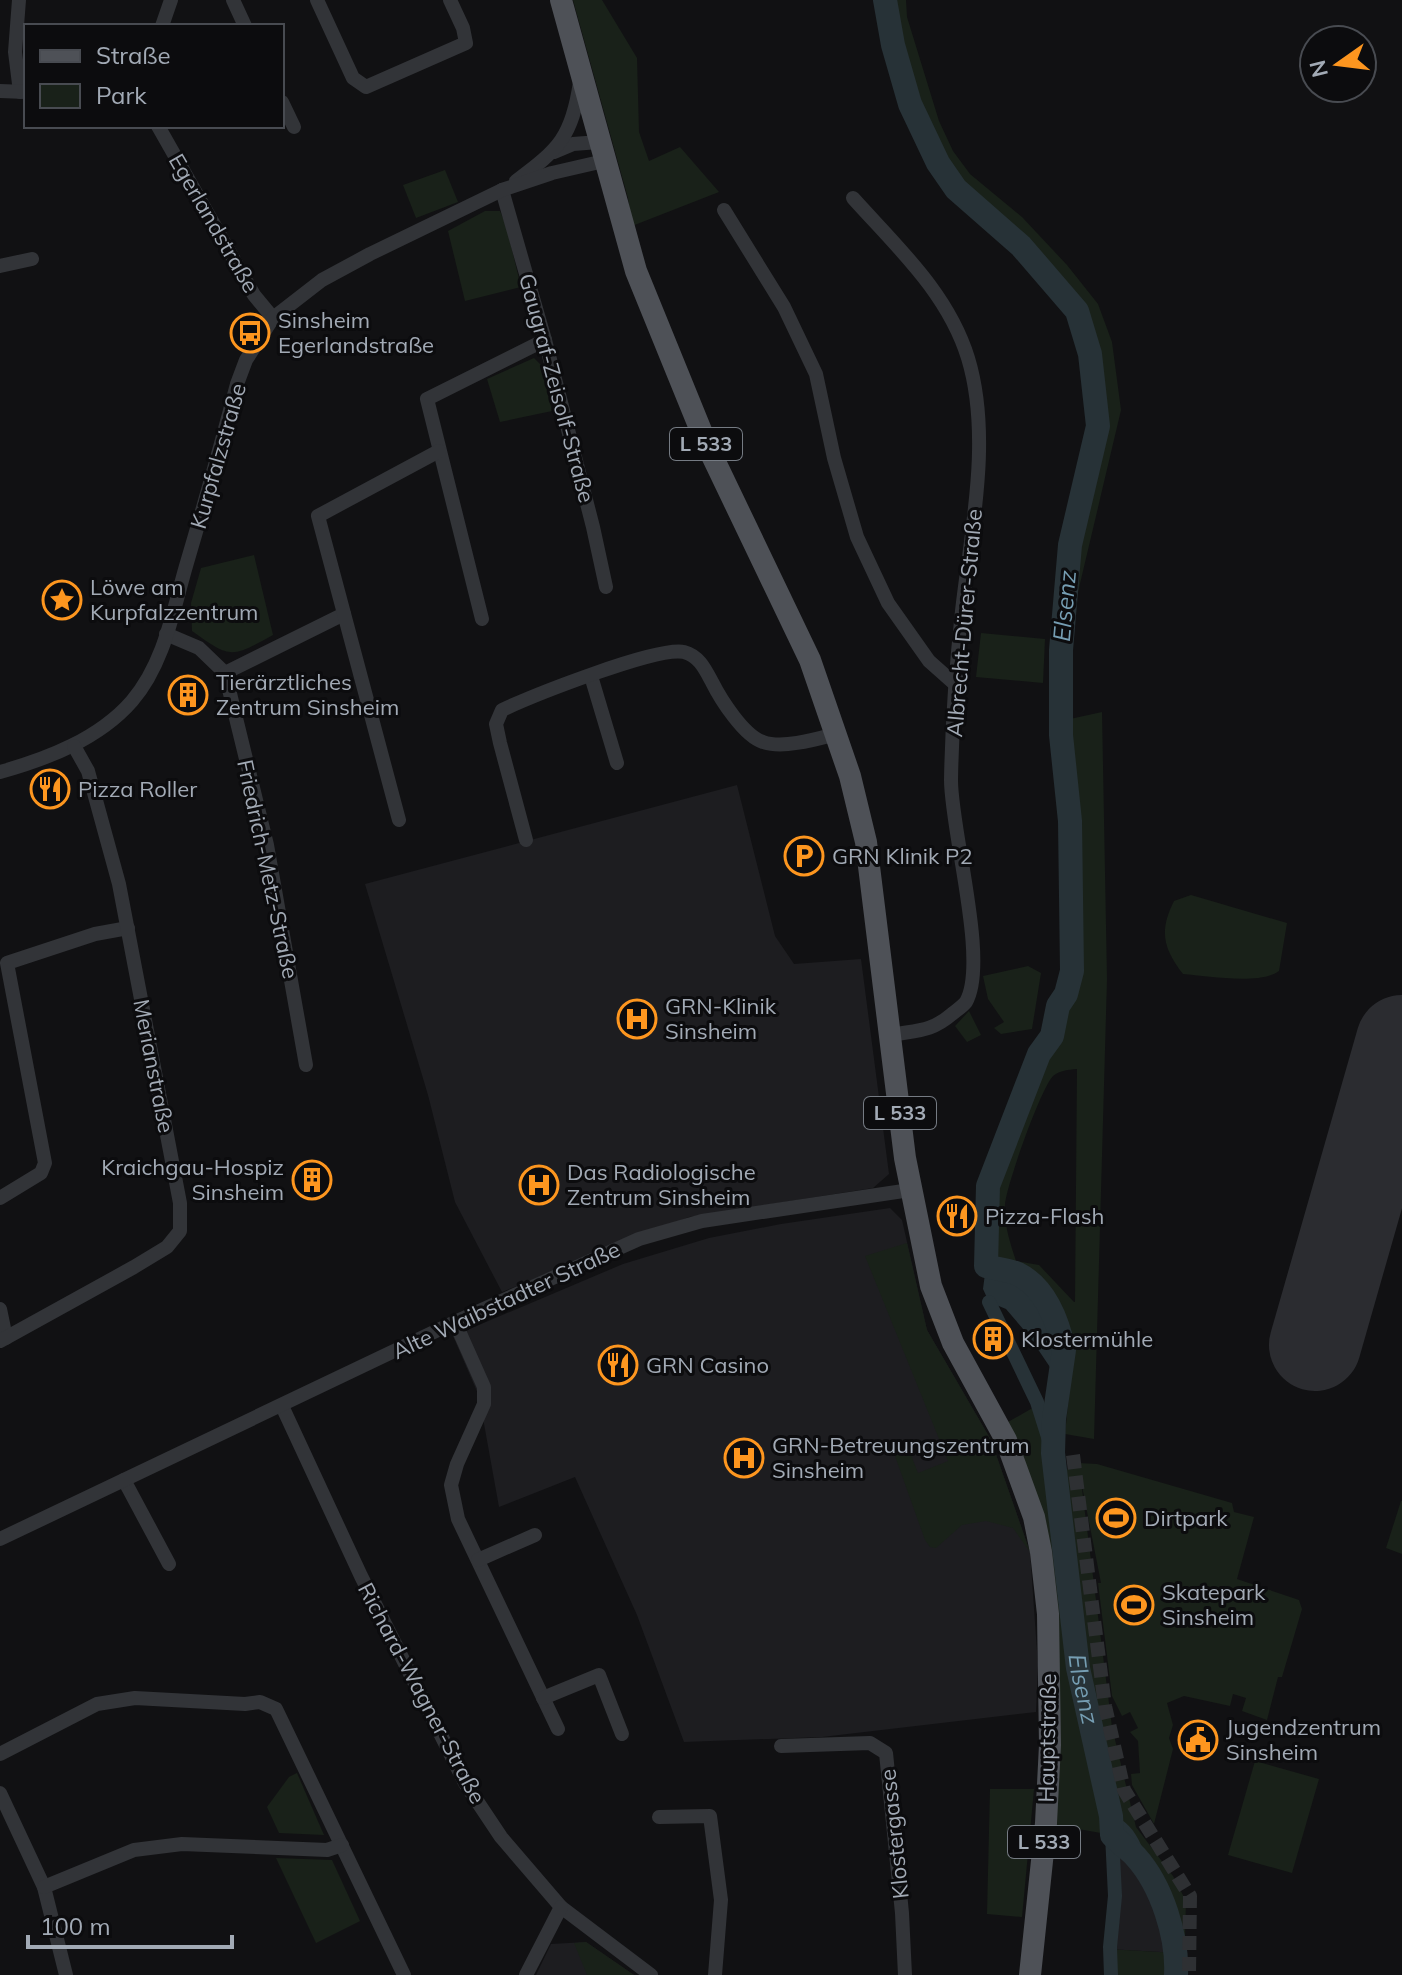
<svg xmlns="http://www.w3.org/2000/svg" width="1402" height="1975" font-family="Mulish,sans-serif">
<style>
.built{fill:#1d1d20}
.green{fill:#192119;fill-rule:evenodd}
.water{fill:#273237}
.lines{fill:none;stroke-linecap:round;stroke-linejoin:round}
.canal{stroke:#273237;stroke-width:14}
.river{stroke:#273237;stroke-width:24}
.runway{stroke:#2b2c30;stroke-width:92}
.street-tunnel{stroke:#2e3033;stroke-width:14;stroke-dasharray:14 7;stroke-linecap:butt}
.street{stroke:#323438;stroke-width:14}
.primary{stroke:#4e5157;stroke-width:22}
.labels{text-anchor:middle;stroke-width:6;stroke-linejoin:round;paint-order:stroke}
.shield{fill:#0c0c0e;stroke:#757b83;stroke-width:2}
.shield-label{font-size:20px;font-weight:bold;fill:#a2aab5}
.street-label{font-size:22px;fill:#a2aab5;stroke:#0c0c0e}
.poi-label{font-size:22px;fill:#a2aab5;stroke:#0c0c0e;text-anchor:start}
.water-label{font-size:24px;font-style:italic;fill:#769eb3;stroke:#0c0c0e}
</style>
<rect width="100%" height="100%" fill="#111113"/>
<g class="built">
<path d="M737,785l38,151 19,28 67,-5 28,215 -16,14 -184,29 -187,75 -47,-90 -27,-107 -63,-211z"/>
<path d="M890,1208l12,12 25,110 64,110 39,112 8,113 -2,47 -214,25 -138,5 -47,-127 -62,-138 -76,30 -20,-111 -26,-60 170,-72 86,-26 72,-14z"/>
<path d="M1112,1835l25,22 19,33 14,32 7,31 -70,-4 6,-56z"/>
<path d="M586,1942l48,33h-98l15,-31z"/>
</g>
<g class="green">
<path d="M573,0h29l35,58 2,74 10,29 31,-14 39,45 -87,34 -4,-28z"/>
<path d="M876,0h30l1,17 32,104 14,30 17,23 52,43 45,48 31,39 14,38 9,68 -46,195 -6,61 1,53 32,-7 5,267 -13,460 -29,-5 10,-98 -13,4c-19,-52 -25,-60 -77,-76l-4,-38 4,-42 8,-41 40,-89 30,-82 4,-73 -1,-73 -12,-136 1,-81 41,-183 -10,-74 -11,-39 -54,-63 -69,-60 -34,-63 -31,-83zM1077,1069l-2,233h-1l-35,-37 -23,-4c-6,-19 -12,-36 -11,-56 1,-19 36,-117 48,-129 8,-6 14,-6 24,-7z"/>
<path d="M445,170l13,32 -42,16 -13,-33z"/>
<path d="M485,211h15l6,14 15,62 -56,14 -17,-70z"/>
<path d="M534,358l7,7 11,46 -52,11 -13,-43z"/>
<path d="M254,555l19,80c-42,23 -42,24 -81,-4l-1,-28 10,-35z"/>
<path d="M981,633l64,6 -2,44 -67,-6z"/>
<path d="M1191,895l96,28 -8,48c-19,14 -72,5 -96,3 -20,-26 -24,-43 -9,-73z"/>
<path d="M1028,966l13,7 -9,56 -31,5 -7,-6 10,-6 -16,-23 -5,-23z"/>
<path d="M969,1011l12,24 -14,7 -12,-16z"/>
<path d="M907,1243l20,87 64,110 39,112 -17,-24 -27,-7 -24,4 -26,23 -6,-1 -5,-7 -30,-84 14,-6 9,23 30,-12 -83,-205z"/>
<path d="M1036,1406l17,72 25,-15 19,1 135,39 2,9 20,5 -17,62 62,21 3,9 -20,68h-4l-11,43 -25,-9 4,-13 -13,-4 -3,12 -46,-10 -17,7 6,22 -4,13 4,11 -19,75 -22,-39 -1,-11 9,-1 -2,-32 -8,-9 8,-4 -8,-16 -8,4 -10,-20 -14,-113h3l-20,-102 31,246 24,100 37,49 13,25 -2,74h-75l-2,-26 70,4c-7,-33 -36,-128 -67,-139l2,21 -62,-11 7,-135 -49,-267z"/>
<path d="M1401,1501h1v53l-16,-6z"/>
<path d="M1255,1761l64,18 -27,94 -64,-18z"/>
<path d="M297,1773l27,62 -45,-2 -12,-26 22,-30z"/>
<path d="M990,1789h44l-12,128 -35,-3z"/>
<path d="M276,1858l56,2 28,61 -44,22z"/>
<path d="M586,1942l48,33h-47l-13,-32z"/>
</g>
<g class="water">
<path d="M986,1266l34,9 27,25 17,50 -4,32 -31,-46 -23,-27 -17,-7 -6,-13z"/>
<path d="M1111,1816c29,5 37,49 45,74l-19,-32 -25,-23z"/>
</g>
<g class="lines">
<g class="canal">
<path d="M989,1302l48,100 16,51"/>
<path d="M1111,1975l-1,-28 5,-51 -3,-61"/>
</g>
<path class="river" id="s1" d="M885,0l8,45 17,59 28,59 18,26 65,57 56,65 13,43 8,72 -28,119 -9,105v85l9,86 2,150 -6,23 -8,12 -6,30 -13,18 -51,132 -2,80c10,3 23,4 32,8 28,14 40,48 46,76l-10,69 -1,34 25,215 33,148 1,19c7,8 17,14 24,22 26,29 42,80 40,118"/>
<path class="runway" d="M1315,1345l87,-304"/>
<path class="street-tunnel" d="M1073,1455l32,251 19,84 66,106 -1,79"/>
<g class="street">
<path d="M19,0l-4,52 5,40"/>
<path d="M233,0l12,26"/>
<path d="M317,0l36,78 13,9 100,-44 -3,-15 -13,-28"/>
<path d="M162,26l9,-26"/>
<path d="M0,91l26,1"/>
<path d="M282,102l12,25"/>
<path d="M158,126l96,169 19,23"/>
<path d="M554,152l19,-8 26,-2"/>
<path d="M516,181c43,-32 56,-44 64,-99"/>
<path d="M502,190l43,150 48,187 13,60"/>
<path d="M853,198c44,49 95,95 115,160 24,79 3,173 -6,253 -6,56 -10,113 -11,169 0,51 38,182 15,222 -3,4 -9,8 -14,12 -21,18 -34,16 -61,21"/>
<path d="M724,210l60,97 32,67 18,84 23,79 31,66 41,58 27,24"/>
<path d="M0,266l32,-7"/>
<path d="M482,619l-55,-220 118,-59"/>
<path d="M166,634l33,14 26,25 42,172 39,220"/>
<path d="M225,673l119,-59"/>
<path d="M591,676l26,87"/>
<path d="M0,772c47,-13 99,-33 132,-71 32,-37 41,-90 54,-135 18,-61 35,-121 51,-182l9,-24 27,-42 49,-38 48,-26 132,-64 50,-17 52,-12"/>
<path d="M399,820l-81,-304 121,-65"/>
<path d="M526,840l-26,-97 -4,-19 6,-14c30,-14 155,-64 182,-58 15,4 21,17 28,30 9,18 32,54 51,60 20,7 54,-3 73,-8"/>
<path d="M0,1198l41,-25 4,-10 -38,-200 88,-29 33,-6"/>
<path d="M0,1309l6,29"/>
<path d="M455,1322l29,65v17l-27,60 -6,21 7,34 100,210"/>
<path d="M0,1341l134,-74 33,-20 13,-16v-28l-61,-319 -31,-113 -14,-25"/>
<path d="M282,1406l79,170 104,207 36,54 60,70 90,68"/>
<path d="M124,1480l45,84"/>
<path d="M0,1539l457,-218 182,-82 63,-18 208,-31"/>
<path d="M478,1560l57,-25"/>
<path d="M543,1698l56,-23 23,59"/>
<path d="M781,1746l89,-3 16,10 16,160 3,62"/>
<path d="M0,1754l97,-50 38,-6 110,6 15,-2 16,7 128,266"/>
<path d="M0,1793l44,94 22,88"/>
<path d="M659,1817l51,-1 11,84 -6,75"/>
<path d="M44,1887l90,-37 48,-6 145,6 15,-5"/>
<path d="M526,1975l35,-68"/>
</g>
<path class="primary" d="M561,0l75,271 70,172 104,217 40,116 16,66 39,316 26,128 22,57 53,97 28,77 7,35 7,62 2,131 -4,78 -16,152"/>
</g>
<defs>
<g id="bus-ring" transform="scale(2)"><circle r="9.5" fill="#0c0c0e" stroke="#fd961f" stroke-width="1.5"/><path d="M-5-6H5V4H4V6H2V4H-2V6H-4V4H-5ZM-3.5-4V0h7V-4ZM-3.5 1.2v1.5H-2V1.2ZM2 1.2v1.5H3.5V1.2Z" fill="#fd961f"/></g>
<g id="sight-ring" transform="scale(2)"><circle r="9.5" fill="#0c0c0e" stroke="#fd961f" stroke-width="1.5"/><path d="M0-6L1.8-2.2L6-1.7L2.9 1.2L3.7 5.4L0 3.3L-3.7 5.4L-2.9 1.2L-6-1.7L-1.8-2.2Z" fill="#fd961f"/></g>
<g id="building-ring" transform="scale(2)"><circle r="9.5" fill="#0c0c0e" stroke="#fd961f" stroke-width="1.5"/><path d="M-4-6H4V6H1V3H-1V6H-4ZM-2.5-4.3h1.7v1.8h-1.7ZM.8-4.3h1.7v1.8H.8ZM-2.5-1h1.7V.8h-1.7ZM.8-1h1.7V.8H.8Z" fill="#fd961f"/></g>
<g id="restaurant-ring" transform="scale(2)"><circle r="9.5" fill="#0c0c0e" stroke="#fd961f" stroke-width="1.5"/><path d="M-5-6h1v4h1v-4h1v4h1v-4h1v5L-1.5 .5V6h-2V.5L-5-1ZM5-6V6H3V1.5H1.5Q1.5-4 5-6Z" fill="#fd961f"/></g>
<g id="parking-ring" transform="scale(2)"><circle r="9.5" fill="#0c0c0e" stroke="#fd961f" stroke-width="1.5"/><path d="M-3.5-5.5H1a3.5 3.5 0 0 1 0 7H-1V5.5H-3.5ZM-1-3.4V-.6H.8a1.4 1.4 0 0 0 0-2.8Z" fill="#fd961f"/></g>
<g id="hospital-ring" transform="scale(2)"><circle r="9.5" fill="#0c0c0e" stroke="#fd961f" stroke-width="1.5"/><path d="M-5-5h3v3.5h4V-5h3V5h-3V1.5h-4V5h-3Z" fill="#fd961f"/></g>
<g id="stadium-ring" transform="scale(2)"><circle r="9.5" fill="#0c0c0e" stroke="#fd961f" stroke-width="1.5"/><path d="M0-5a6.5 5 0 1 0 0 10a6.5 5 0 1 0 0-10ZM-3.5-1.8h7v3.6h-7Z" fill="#fd961f"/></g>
<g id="civic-ring" transform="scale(2)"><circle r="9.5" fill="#0c0c0e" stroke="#fd961f" stroke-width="1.5"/><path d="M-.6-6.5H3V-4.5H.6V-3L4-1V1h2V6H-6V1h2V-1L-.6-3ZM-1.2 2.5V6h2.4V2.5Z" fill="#fd961f"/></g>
</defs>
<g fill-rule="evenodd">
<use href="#bus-ring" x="250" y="333"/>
<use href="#sight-ring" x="62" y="600"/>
<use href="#building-ring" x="188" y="695"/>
<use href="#restaurant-ring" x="50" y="789"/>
<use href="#parking-ring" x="804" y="856"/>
<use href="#hospital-ring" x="637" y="1019"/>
<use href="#building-ring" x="312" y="1180"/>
<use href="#hospital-ring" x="539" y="1185"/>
<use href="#restaurant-ring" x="957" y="1216"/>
<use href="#building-ring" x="993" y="1339"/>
<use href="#restaurant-ring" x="618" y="1365"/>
<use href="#hospital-ring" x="744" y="1458"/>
<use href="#stadium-ring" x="1116" y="1518"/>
<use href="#stadium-ring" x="1134" y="1605"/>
<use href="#civic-ring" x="1198" y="1740"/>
</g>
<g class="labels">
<g class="shield">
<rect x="670" y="428" width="72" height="32" rx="6"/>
<rect x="864" y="1097" width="72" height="32" rx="6"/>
<rect x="1008" y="1826" width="72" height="32" rx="6"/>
</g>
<g class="shield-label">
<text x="706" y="451">L 533</text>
<text x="900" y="1120">L 533</text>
<text x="1044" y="1849">L 533</text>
</g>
<g class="street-label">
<text transform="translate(214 223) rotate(60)" y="8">Egerlandstraße</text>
<text transform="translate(557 388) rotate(75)" y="8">Gaugraf-Zeisolf-Straße</text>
<text transform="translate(218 456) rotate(-74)" y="8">Kurpfalzstraße</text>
<text transform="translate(964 623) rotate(-85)" y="8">Albrecht-Dürer-Straße</text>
<text transform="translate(268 869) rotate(78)" y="8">Friedrich-Metz-Straße</text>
<text transform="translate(154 1066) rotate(79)" y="8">Merianstraße</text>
<text transform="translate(506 1300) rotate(-25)" y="8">Alte Waibstadter Straße</text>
<text transform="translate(422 1693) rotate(62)" y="8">Richard-Wagner-Straße</text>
<text transform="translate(1047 1738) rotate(-89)" y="8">Hauptstraße</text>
<text transform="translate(894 1834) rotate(-96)" y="8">Klostergasse</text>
</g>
<g class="poi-label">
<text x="278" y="328">Sinsheim<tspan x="278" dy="25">Egerlandstraße</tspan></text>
<text x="90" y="595">Löwe am<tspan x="90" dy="25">Kurpfalzzentrum</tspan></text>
<text x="216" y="690">Tierärztliches<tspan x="216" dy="25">Zentrum Sinsheim</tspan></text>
<text x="78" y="797">Pizza Roller</text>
<text x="832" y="864">GRN Klinik P2</text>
<text x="665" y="1014">GRN-Klinik<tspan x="665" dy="25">Sinsheim</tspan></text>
<text x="284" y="1175" text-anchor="end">Kraichgau-Hospiz<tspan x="284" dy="25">Sinsheim</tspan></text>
<text x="567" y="1180">Das Radiologische<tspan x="567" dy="25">Zentrum Sinsheim</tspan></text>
<text x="985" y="1224">Pizza-Flash</text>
<text x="1021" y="1347">Klostermühle</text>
<text x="646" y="1373">GRN Casino</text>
<text x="772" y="1453">GRN-Betreuungszentrum<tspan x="772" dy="25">Sinsheim</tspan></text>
<text x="1144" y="1526">Dirtpark</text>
<text x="1162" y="1600">Skatepark<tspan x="1162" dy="25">Sinsheim</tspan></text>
<text x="1226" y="1735">Jugendzentrum<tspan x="1226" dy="25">Sinsheim</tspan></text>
</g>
<g class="water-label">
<text transform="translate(1065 606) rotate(-85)" y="8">Elsenz</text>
<text dy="8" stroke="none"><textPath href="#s1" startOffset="1822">Elsenz</textPath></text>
</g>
</g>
<rect x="24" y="24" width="260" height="104" fill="#0c0c0e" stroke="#484b51" stroke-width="2"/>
<rect x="40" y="50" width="40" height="12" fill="#4e5157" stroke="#484b51" stroke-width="2"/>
<text x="96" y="64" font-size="24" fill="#a2aab5">Straße</text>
<rect x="40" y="84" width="40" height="24" fill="#192119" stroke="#484b51" stroke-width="2"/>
<text x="96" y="104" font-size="24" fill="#a2aab5">Park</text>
<g transform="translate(1338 64) rotate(256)"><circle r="38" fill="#0c0c0e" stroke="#484b51" stroke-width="2"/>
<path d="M0-6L14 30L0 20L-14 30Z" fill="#fd961f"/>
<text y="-12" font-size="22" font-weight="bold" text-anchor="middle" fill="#a2aab5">N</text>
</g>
<path d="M28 1935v12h204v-12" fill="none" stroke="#a2aab5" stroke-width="4"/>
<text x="40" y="1935" font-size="24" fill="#a2aab5" stroke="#0c0c0e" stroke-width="6" paint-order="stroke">100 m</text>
</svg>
